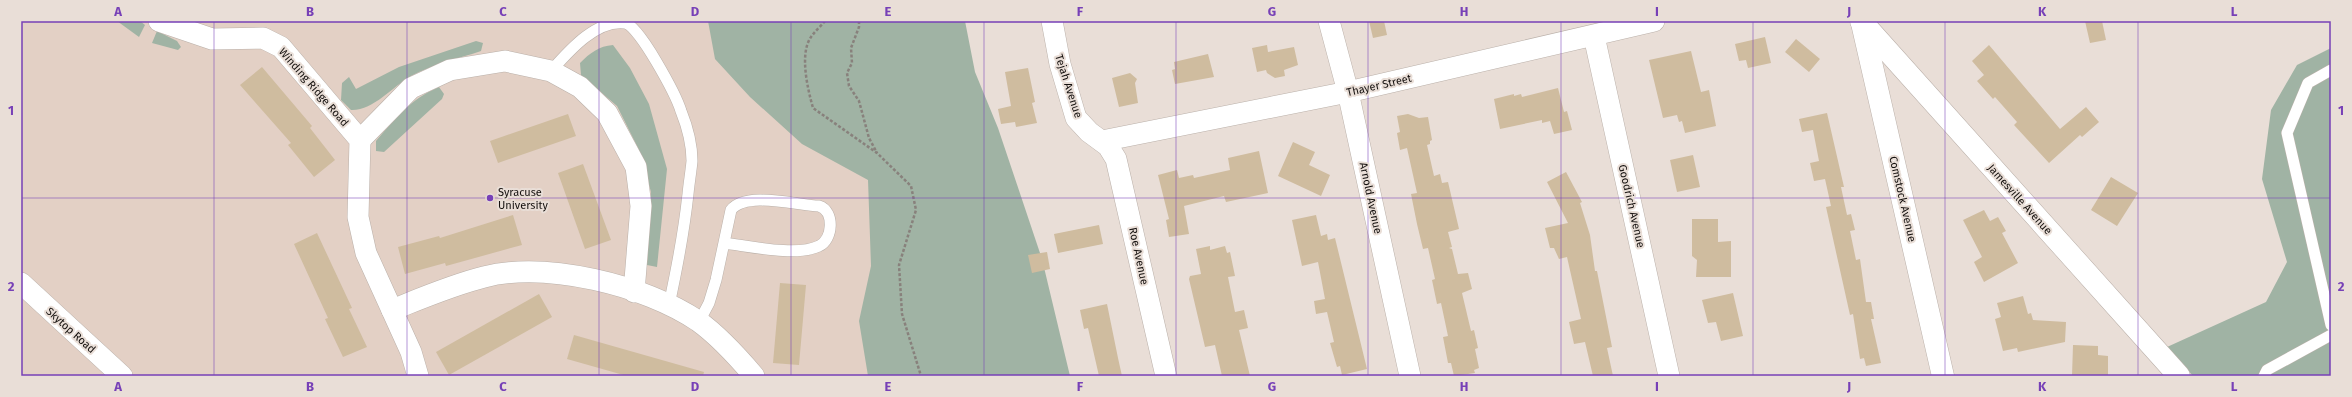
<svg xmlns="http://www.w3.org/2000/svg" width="2352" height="397" font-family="'Fira Sans',sans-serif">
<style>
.built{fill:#e3d0c5}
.green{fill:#a0b3a4}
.building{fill:#cfbc9f}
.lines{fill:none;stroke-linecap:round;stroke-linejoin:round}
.lane-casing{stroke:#bab0a9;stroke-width:12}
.street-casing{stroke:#bab0a9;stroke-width:22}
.secondary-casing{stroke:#bab0a9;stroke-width:23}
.path{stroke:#88817c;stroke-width:2.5;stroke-dasharray:3 2;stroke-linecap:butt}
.lane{stroke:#fff;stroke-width:11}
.street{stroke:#fff;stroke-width:21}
.secondary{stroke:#fff;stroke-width:22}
.grid{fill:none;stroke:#7740b7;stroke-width:1;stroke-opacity:0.55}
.poi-dot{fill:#7740b7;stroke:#e9ded7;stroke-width:1.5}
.labels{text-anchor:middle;stroke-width:4;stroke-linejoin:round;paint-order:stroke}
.street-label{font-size:11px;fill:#14100e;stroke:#e9ded7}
.poi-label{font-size:11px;fill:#14100e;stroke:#e9ded7;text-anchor:start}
.neatline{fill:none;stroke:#7740b7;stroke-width:1.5}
.grid-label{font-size:13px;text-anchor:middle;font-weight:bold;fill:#7740b7}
</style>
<rect width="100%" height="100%" fill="#e9ded7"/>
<path class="built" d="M21,21h892l94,355h-986z"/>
<g class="green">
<path d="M117,21h23l5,4 -6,12z"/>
<path d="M708,21h257l10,51 23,56 44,131 28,117h-202l-9,-55 12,-55 -3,-86 -66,-36 -52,-47 -35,-38z"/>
<path d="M157,31l20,10 4,6 -3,3 -26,-7z"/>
<path d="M476,41l7,2 -2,8c-24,8 -47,13 -70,25 -19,11 -38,35 -60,34l-10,-10 1,-17 7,-6 7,12 43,-22z"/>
<path d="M613,45l17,23 19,36 18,65 -10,98 -10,-2 4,-73 -12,-42 -22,-44 -36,-31 -1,-12c10,-10 19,-17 33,-18z"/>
<path d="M2331,48v328h-138l-26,-29 99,-45 21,-40 -25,-83 9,-69 26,-45z"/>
<path d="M439,87l5,7 -2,5 -58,53 -8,-1v-10c21,-24 33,-41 63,-54z"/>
</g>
<g class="building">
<path d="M1369,21h15l3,14 -14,3z"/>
<path d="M2085,21h17l4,19 -16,3z"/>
<path d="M1765,37l6,26 -23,5 -2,-8 -7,1 -4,-17z"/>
<path d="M1796,39l24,20 -11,13 -24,-20z"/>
<path d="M1267,45l1,7 26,-5 4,18 -14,5 1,6 -10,2 -8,-5 -1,-3 -9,2 -5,-24z"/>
<path d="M1989,45l71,84 26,-22 13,15 -17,15 -2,-2 -31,28 -35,-38 3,-3 -22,-25 -2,2 -16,-18 7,-6 -12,-14z"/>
<path d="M1691,51l10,41 8,-2 7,36 -31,7 -3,-12 -3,1 -2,-7 -14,3 -14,-58z"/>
<path d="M1208,54l6,23 -39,7 -3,-14 3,-1 -1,-7z"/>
<path d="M262,67l50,59 -2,2 25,32 -21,17 -26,-32 3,-2 -51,-58z"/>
<path d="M1028,68l7,34 -3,1 5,20 -21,4 -1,-5 -14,2 -3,-15 13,-3 -6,-34z"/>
<path d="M1130,73l7,6 -2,4 3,20 -19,4 -7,-29z"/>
<path d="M1558,88l6,24 3,-1 5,19 -18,4 -4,-13 -8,2v-3l-42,9 -6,-30 20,-5v2l7,-2 1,3z"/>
<path d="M1827,113l17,74h-3l6,28 4,-1 4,16 -5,1 6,29 4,-1 6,43h5l3,17h-3l10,44 -15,3 -2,-8 -4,1 -7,-45 -3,1 -24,-108 5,-1 -6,-27 -11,2 -4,-18 9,-2 -6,-31 -11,2 -3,-13z"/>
<path d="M568,114l8,22 -78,27 -8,-22z"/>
<path d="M1408,114l11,4 9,-1 4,23 -2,1v3l-3,1 7,31 6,-2 2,9 6,-1 11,47 -11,3 4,15 -3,1 3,1 6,25 10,-1 4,16 -10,4 9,38 3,-1 4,18 -3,1 4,19 -5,2 1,3 -21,3 -3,-13h-3l-5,-26 5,-1 -7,-33 -4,1 -5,-24 3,-1 -7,-31 -5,1 -6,-25 -6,-30 6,-1 -10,-45 -7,2 -3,-17 3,-1 -3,-16z"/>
<path d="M1293,142l22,10 -6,13 21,10 -9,21 -43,-20z"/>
<path d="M1259,151l9,42 -42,9 -2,-6 -40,10 5,28 -20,3 -3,-17 3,-1 -11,-44 19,-5 2,8 14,-3 1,3 36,-8 -2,-12z"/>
<path d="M1693,155l7,32 -23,5 -7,-32z"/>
<path d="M583,164l28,76 -26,9 -27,-76z"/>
<path d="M1566,172l16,30 -2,1 10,32 5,36h2l15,76 -5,1 6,28h-20l-8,-34 -11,2 -5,-22 12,-3 -14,-62 -8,2 -5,-11h-4l-5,-20 23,-5 -21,-41z"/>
<path d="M2111,177l27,16 -21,33 -26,-16z"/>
<path d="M1984,210l6,11 8,-4 8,14 -4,2 16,30 -34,19 -10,-20 8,-5 -19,-37z"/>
<path d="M513,215l9,30 -76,21 -1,-3 -40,11 -7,-27 41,-11 1,2z"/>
<path d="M1316,215l5,21 6,-2 1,6 7,-2 32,131 -25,6 -2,-9 -3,1 -7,-24 4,-1 -7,-30 -11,2 -2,-13 11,-2 -7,-37 -16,4 -10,-46z"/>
<path d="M1692,219h26v23l13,-1v36h-35l1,-17 -5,-4z"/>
<path d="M1099,225l4,19 -45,9 -4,-19z"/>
<path d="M317,233l35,75 -3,1 18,38 -24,10 -18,-38 3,-1 -34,-74z"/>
<path d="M1210,246v4l15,-4 2,7 3,-1 5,24 -7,1 7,35 9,-2 4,18 -9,2 11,46h-28l-7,-31 -10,2 -16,-68 1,-3 11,-2 -5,-25z"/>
<path d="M1047,252l3,17 -18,4 -4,-18z"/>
<path d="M780,283l26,2 -7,80 -26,-2z"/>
<path d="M1733,293l10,43 -22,5 -5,-19 -8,1 -6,-23z"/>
<path d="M539,294l13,23 -103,58 -13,-23z"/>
<path d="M2023,296l5,18 3,-1 2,7 33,2 -1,20 -47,10 -1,-4 -14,3 -8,-32 6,-2 -4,-14z"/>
<path d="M1107,304l11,54 4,18h-23l-11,-48 -4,1 -4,-19z"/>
<path d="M574,335l130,37 -1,4h-76l-60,-17z"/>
<path d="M2073,345l25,1v9l10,1v20h-36z"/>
</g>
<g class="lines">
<g class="lane-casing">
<g id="lane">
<path d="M2331,70l-23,13 -21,50 44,192"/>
<path d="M551,71c17,-19 45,-52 74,-48 14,2 51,72 56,88 6,15 11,33 11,50 -1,11 -3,22 -4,33 -4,38 -11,74 -19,111"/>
<path d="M699,322l10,-19 7,-23 15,-70c15,-19 65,-5 88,-4 16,5 14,34 0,40 -22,11 -70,0 -95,-3"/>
<path d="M2264,376l3,-6 64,-35"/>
</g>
</g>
<g class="street-casing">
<g id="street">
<path d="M159,21l53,18 51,-1 18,9 79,93 -2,77 8,36 45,99 7,24"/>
<path d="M1052,21l8,43 16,54 13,14 19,14 8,13 50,217"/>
<path d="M1329,21l19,71 62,284"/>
<path d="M1594,36l75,340"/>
<path d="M360,140l51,-52 39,-18 55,-9 46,10 29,16 27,26 29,54 5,39 -7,86"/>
<path d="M1102,141l246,-49 306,-71"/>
<path d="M21,283l101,93"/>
<path d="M392,310c30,-12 60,-25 92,-33 62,-16 161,8 214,44 21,15 39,35 56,55"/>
</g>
</g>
<g class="secondary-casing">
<g id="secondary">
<path d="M1861,21l318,355"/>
<path d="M1862,23l81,353"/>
</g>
</g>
<g class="path">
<path d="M825,21c-4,5 -10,10 -14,16 -12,17 -3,53 2,71l64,45 34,33 5,24 -17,55 3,49 19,62"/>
<path d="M859,21v6l-8,21 1,15 -5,10 2,13 10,15 10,37 8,15"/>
</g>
<use href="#lane" class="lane"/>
<use href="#street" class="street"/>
<use href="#secondary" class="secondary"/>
</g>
<path class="grid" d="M214,21v355M407,21v355M599,21v355M791,21v355M984,21v355M1176,21v355M1368,21v355M1561,21v355M1753,21v355M1945,21v355M2138,21v355M21,198h2310"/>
<circle class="poi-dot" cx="490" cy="198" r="4"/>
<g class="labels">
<g class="street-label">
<text transform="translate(1379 85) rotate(-13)" y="4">Thayer Street</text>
<text transform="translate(1069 86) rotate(72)" y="4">Tejah Avenue</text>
<text transform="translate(314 87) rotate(49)" y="4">Winding Ridge Road</text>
<text transform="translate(1371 198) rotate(78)" y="4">Arnold Avenue</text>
<text transform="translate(1903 199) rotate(77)" y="4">Comstock Avenue</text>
<text transform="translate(2020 199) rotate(48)" y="4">Jamesville Avenue</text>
<text transform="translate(1632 206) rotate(77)" y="4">Goodrich Avenue</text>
<text transform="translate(1139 256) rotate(78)" y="4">Roe Avenue</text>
<text transform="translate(71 330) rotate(42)" y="4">Skytop Road</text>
</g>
<g class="poi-label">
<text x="498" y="196">Syracuse<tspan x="498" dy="13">University</tspan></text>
</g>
</g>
<rect width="2352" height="397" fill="none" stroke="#e9ded7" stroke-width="44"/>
<rect x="22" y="22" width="2308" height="353" class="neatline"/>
<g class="grid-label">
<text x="118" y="16">A</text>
<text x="310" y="16">B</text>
<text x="503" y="16">C</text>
<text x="695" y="16">D</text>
<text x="888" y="16">E</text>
<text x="1080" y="16">F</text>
<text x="1272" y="16">G</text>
<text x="1464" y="16">H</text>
<text x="1657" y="16">I</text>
<text x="1849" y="16">J</text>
<text x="2042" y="16">K</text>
<text x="2234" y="16">L</text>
<text x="11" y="115">1</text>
<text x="2341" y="115">1</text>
<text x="11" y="291">2</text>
<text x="2341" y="291">2</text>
<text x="118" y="391">A</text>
<text x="310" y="391">B</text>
<text x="503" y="391">C</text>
<text x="695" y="391">D</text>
<text x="888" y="391">E</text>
<text x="1080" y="391">F</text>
<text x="1272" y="391">G</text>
<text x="1464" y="391">H</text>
<text x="1657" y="391">I</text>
<text x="1849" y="391">J</text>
<text x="2042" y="391">K</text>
<text x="2234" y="391">L</text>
</g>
</svg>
